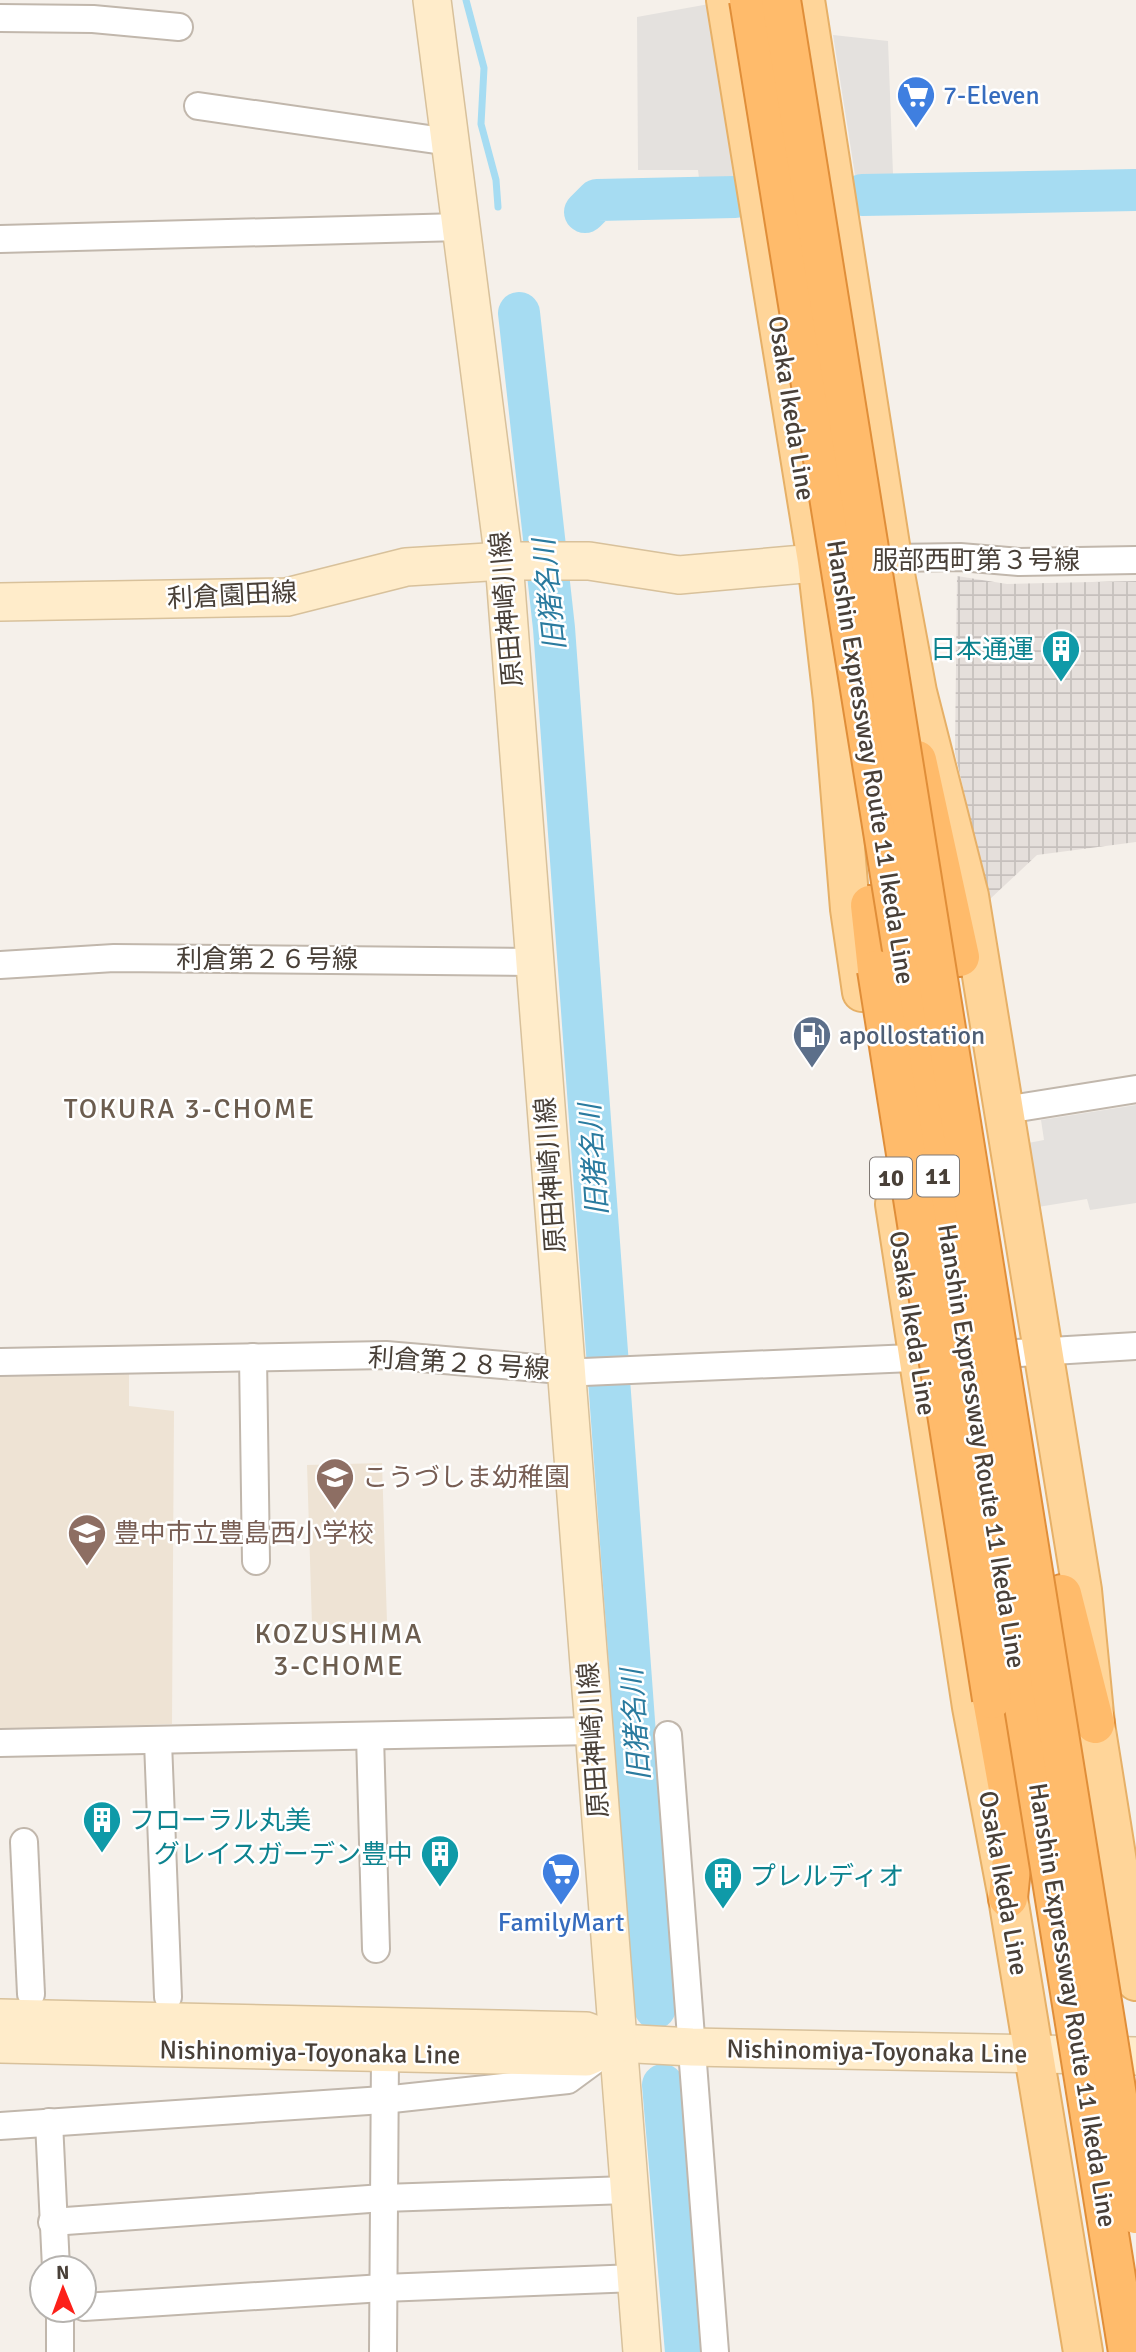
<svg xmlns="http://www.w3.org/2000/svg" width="1136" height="2352" font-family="Signika,'Noto Sans JP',sans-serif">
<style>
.industrial{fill:url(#industrial-grid)}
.education{fill:#eee3d4}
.parking{fill:#e4e1de}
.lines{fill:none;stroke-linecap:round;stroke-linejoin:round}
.stream{stroke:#a6dcf2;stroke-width:7}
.river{stroke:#a6dcf2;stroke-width:42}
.street-casing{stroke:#c1b7ac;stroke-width:30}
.secondary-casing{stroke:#d8c19b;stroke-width:40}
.primary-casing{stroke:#e6b067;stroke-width:42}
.highway-casing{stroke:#e08e39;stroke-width:42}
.street{stroke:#fff;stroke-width:26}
.secondary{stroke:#ffecca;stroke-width:37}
.primary{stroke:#ffd599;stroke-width:38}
.highway{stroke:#ffbb6b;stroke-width:38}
.highway-bridge-casing{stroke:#e08e39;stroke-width:42;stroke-linecap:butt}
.highway-bridge{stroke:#ffbb6b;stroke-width:38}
.labels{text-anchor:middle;stroke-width:5;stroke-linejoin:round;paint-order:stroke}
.shield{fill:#fff;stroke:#807974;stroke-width:2}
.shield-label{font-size:24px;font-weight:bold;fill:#494038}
.shop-label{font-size:26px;fill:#366cbe;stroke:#fff;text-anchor:start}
.street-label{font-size:26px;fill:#494038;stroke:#fff}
.culture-label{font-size:26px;fill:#0d838f;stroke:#fff;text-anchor:end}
.service-label{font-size:26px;fill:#4e5e75;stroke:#fff;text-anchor:start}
.education-label{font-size:26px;fill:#785e54;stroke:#fff;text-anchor:start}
.water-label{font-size:28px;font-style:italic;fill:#2a7b9f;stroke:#fff}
.neighbourhood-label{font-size:28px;letter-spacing:2px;fill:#6c5d4f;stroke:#fff}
</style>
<defs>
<pattern id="industrial-grid" width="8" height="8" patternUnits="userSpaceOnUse" patternTransform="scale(1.75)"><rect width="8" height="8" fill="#e5dfdb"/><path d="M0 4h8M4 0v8" fill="none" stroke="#c6c0bd"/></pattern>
</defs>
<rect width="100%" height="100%" fill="#f5f0ea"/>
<path class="industrial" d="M957,576l50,8 129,-3v261l-99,13 -48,45 -34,-147z"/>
<g class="education">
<path d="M129,1372v34l45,5 -2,313 -172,6v-356z"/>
<path d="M382,1463l5,160 -75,2 -5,-160z"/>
</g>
<g class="parking">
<path d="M709,4l28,173 -38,1 -1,-8h-60l-1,-153z"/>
<path d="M833,35l55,6 5,133 -38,1z"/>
<path d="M1136,1105v98l-46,7 -3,-11 -49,8 -10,-64 16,-3 -3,-20z"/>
</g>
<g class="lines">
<path class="stream" d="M466,0l18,68 -3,56 15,56 2,27"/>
<g class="river">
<path d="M862,195l274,-5"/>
<path d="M585,212l12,-12 138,-3"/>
<path d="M519,313l35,315 101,1380"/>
<path d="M663,2085l23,267"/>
</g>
<g class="street-casing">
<g id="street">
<path d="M0,18l93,1 86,8"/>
<path d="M198,106l252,36"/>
<path d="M0,239l461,-12"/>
<path d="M892,558l68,-1 59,5 117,-2"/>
<path d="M0,965l114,-7 420,4"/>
<path d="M1005,1110l131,-21"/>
<path d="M984,1355l152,-9"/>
<path d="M253,1357l3,204"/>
<path d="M0,1362l386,-7 198,17 351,-15"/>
<path d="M668,1735l47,617"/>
<path d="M370,1736l6,213"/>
<path d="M158,1742l10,255"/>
<path d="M0,1743l592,-12"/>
<path d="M24,1842l7,152"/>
<path d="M49,2122l7,146"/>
<path d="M0,2126l383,-26 185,-20 34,-25"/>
<path d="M52,2222l331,-24 245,-8"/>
<path d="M84,2307l299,-19 253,-10"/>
<path d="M60,2310v42"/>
<path d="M383,2352l2,-298"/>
</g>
</g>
<g class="secondary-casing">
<g id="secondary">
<path d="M432,0l72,561 138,1791"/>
<path d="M0,602l287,-5 119,-30 98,-6h85l90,14 170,-15"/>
<path d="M0,2018l586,13 32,12 74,4 444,9"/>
<path d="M0,2044l586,13 32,-14"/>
</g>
</g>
<g class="primary-casing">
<g id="primary">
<path d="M726,0l91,561 16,139 17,209 12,83"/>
<path d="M805,0l87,558 25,134 52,204 113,694 13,134 41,257"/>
<path d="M895,1204l77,503 36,191 75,454"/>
</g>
</g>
<g class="highway-casing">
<g id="highway">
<path d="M917,760l43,197"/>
<path d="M870,905l7,65"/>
<path d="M1062,1594l33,130"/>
<path d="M992,1699l23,129 -7,70"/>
</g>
</g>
<use href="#street" class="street"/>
<use href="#secondary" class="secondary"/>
<use href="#primary" class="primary"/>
<use href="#highway" class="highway"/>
<g class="highway-bridge-casing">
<g id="highway-bridge">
<path d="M749,0l379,2352"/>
<path d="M781,0l355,2214"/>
<path d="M877,970l115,729"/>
</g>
</g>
<use href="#highway-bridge" class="highway-bridge"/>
</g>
<defs>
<g id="supermarket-pin" transform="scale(2.0125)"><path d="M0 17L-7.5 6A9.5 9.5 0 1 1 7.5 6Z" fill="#3f7fe0" stroke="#fff"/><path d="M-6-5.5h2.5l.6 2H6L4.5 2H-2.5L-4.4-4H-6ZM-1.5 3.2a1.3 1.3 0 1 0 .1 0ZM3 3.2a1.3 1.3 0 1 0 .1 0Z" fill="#fff"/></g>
<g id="building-pin" transform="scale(2.0125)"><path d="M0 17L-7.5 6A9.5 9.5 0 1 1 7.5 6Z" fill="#0f9aa8" stroke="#fff"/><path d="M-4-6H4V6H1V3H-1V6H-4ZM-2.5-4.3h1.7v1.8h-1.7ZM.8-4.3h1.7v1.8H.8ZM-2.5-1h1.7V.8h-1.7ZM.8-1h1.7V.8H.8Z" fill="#fff"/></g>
<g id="fuel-pin" transform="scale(2.0125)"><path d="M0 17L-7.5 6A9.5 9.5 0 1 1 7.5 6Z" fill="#5c6f8a" stroke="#fff"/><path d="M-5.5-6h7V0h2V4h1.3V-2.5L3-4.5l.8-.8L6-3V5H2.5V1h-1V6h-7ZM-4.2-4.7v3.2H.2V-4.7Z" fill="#fff"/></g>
<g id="school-pin" transform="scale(2.0125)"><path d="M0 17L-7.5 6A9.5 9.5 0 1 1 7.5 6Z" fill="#8d6e63" stroke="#fff"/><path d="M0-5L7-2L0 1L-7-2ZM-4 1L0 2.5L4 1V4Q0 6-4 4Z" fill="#fff"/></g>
</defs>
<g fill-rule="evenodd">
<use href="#supermarket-pin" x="916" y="95"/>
<use href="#building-pin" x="1061" y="649"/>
<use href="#fuel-pin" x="812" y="1035"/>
<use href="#school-pin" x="335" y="1477"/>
<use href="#school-pin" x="87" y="1533"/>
<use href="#building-pin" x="102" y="1820"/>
<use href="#building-pin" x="440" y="1854"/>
<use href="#supermarket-pin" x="561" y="1872"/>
<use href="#building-pin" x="723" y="1876"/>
</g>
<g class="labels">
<g class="shield">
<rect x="917" y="1155.5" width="42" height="41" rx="5"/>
<rect x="870" y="1157.5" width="42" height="41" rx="5"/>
</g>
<g class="shield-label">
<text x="938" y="1184">11</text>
<text x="891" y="1186">10</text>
</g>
<g class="shop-label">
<text x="943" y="104">7-Eleven</text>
<text x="561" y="1931" text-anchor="middle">FamilyMart</text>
</g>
<g class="street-label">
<text transform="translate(792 408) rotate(81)" y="9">Osaka Ikeda Line</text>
<text x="976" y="569">服部西町第３号線</text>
<text transform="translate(232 595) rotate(-3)" y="9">利倉園田線</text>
<text transform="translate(506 609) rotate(-95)" y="9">原田神崎川線</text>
<text transform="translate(871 762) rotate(81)" y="9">Hanshin Expressway Route 11 Ikeda Line</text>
<text x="267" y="968">利倉第２６号線</text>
<text transform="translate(550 1175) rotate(-94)" y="9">原田神崎川線</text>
<text transform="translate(913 1323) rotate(81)" y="9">Osaka Ikeda Line</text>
<text transform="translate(459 1363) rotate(4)" y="9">利倉第２８号線</text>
<text transform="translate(982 1446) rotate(81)" y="9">Hanshin Expressway Route 11 Ikeda Line</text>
<text transform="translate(593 1740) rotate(-94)" y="9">原田神崎川線</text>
<text transform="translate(1004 1883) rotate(80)" y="9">Osaka Ikeda Line</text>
<text transform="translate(1073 2005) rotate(81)" y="9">Hanshin Expressway Route 11 Ikeda Line</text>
<text transform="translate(877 2051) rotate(1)" y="9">Nishinomiya-Toyonaka Line</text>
<text transform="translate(310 2052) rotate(1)" y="9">Nishinomiya-Toyonaka Line</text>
</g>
<g class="culture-label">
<text x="1034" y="658">日本通運</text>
<text x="129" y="1829" text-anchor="start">フローラル丸美</text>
<text x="413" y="1863">グレイスガーデン豊中</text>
<text x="750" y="1885" text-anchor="start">プレルディオ</text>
</g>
<g class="service-label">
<text x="839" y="1044">apollostation</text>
</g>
<g class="education-label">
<text x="362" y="1486">こうづしま幼稚園</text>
<text x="114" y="1542">豊中市立豊島西小学校</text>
</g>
<g class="water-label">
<text transform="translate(549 595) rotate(-96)" y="10">旧猪名川</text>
<text transform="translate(593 1160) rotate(-94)" y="10">旧猪名川</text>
<text transform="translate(635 1725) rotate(-94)" y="10">旧猪名川</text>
</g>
<g class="neighbourhood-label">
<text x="190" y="1118">TOKURA 3-CHOME</text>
<text x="339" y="1643">KOZUSHIMA<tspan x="339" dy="32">3-CHOME</tspan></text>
</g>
</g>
<g transform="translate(63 2289) rotate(359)"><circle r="33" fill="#ffffff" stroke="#b6b3af" stroke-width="2"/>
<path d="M0-5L12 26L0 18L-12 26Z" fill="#fc2019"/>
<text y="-10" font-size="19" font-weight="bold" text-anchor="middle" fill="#494038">N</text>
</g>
</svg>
